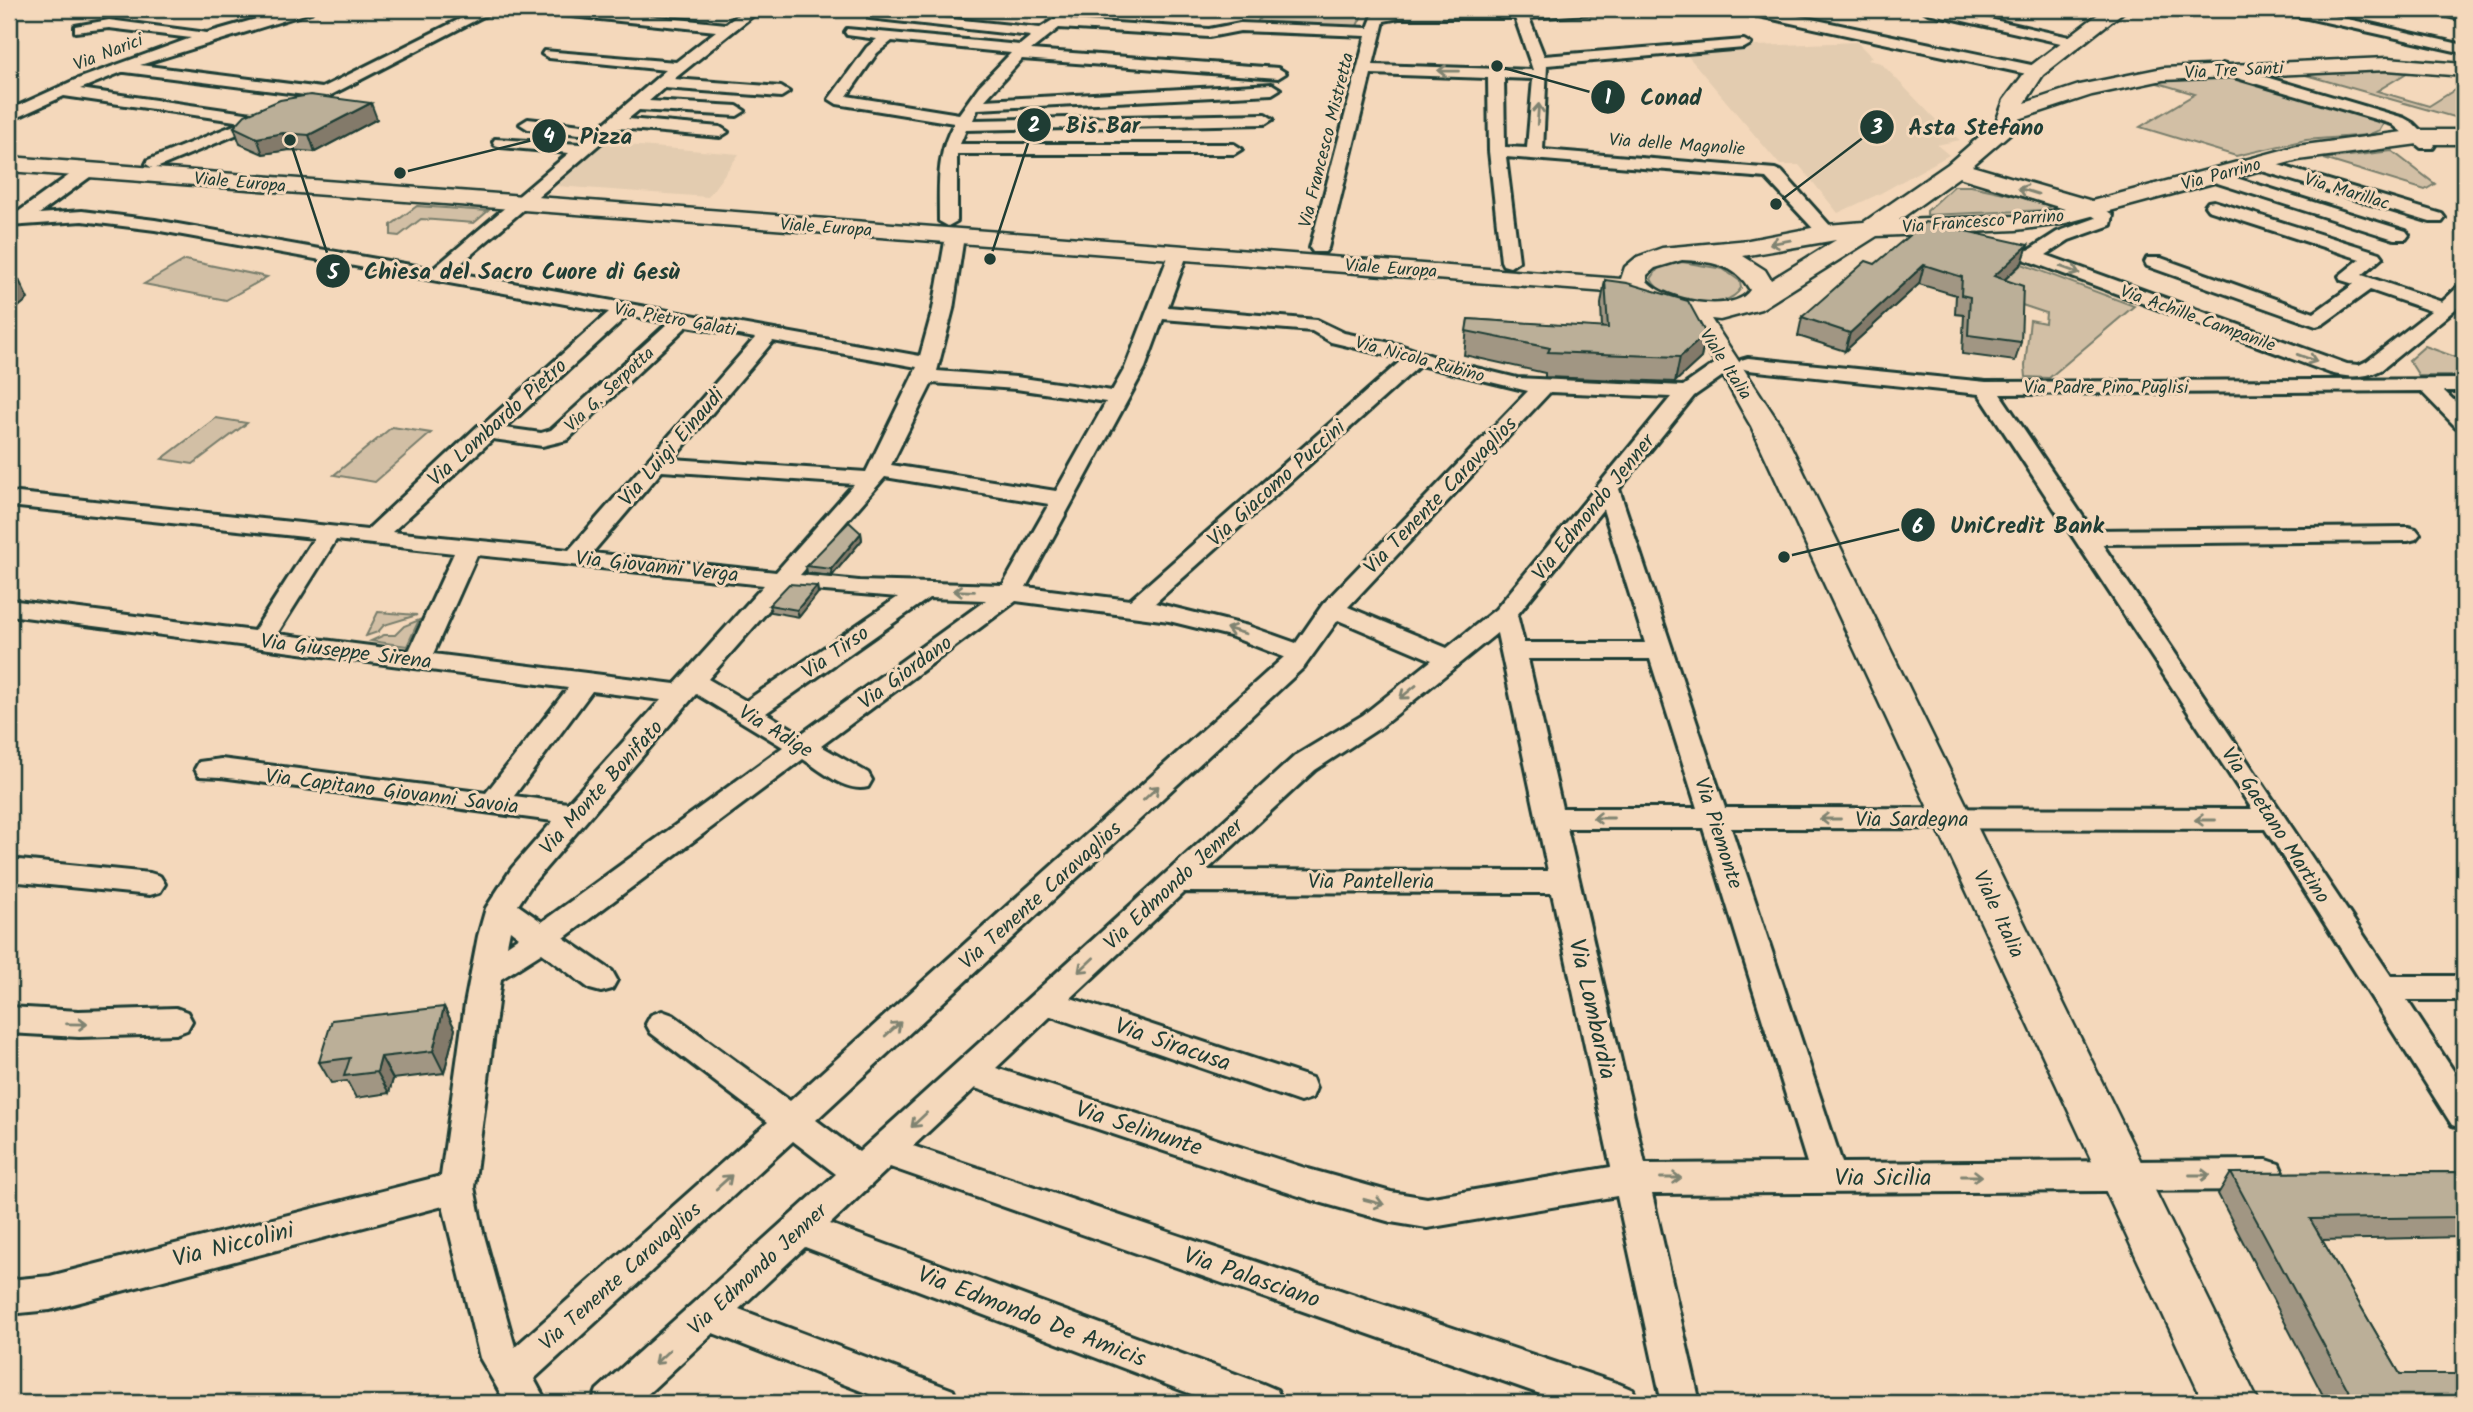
<svg xmlns="http://www.w3.org/2000/svg" width="2473" height="1412" font-family="Kalam,sans-serif">
<style>
.built{fill:#e3ccb0}
.green{fill:#d2bfa5;stroke:#787e6c;stroke-width:2}
.lines{fill:none;stroke-linecap:round;stroke-linejoin:round}
.street-casing{stroke:#1f3d34;stroke-width:6}
.secondary-casing{stroke:#1f3d34;stroke-width:5}
.street{fill:#f4d8bb;fill-rule:evenodd}
.secondary{fill:#f4d8bb;fill-rule:evenodd}
.wall{fill:#a19683;stroke:#1f3d34;stroke-width:2}
.shaded-wall{fill:#837a6a;stroke:#1f3d34;stroke-width:2}
.building{fill:#bbaf98;stroke:#1f3d34;stroke-width:2}
.oneway{stroke:#7f8371}
.labels{text-anchor:middle;stroke-width:6;stroke-linejoin:round;paint-order:stroke}
.far-street-label{font-size:18px;fill:#1f3d34;stroke:#f4d8bb}
.street-label{font-size:21px;fill:#1f3d34;stroke:#f4d8bb}
.near-street-label{font-size:24px;fill:#1f3d34;stroke:#f4d8bb}
.leader{fill:none;stroke:#1f3d34;stroke-width:2.5}
.callout-dot{fill:#1f3d34;stroke:#f4d8bb;stroke-width:2.5}
.mark-label{font-size:21px;text-anchor:middle;font-weight:bold;fill:#fff}
.callout-label{font-size:23px;text-anchor:middle;font-weight:bold;fill:#1f3d34;stroke:#f4d8bb;stroke-width:6;stroke-linejoin:round;paint-order:stroke}
</style>
<rect width="100%" height="100%" fill="#f4d8bb"/>
<filter id="ink" filterUnits="userSpaceOnUse"><feTurbulence type="fractalNoise" baseFrequency=".0143" numOctaves="2"/><feDisplacementMap in="SourceGraphic" scale="14" xChannelSelector="R" yChannelSelector="G"/><feConvolveMatrix kernelMatrix="1 2 1 2 8 2 1 2 1" color-interpolation-filters="sRGB"/></filter>
<g filter="url(#ink)">
<g class="built">
<path d="M1857,42l15,15 -4,3 13,3 55,57 -9,7 26,8 7,5 -23,5 12,10 -68,38 -43,20 -39,-48h-19l-98,-116z"/>
<path d="M602,143l137,11 -31,43 -151,-11z"/>
</g>
<g class="green">
<path d="M1266,9h261l1,1 -148,-1 -16,2 -8,17 -101,-3z"/>
<path d="M2362,70l48,1 -33,20 52,15 35,-22v36l-169,-48z"/>
<path d="M2222,75l163,46 -5,9 -12,5 -62,5 -70,16 -96,-29 55,-33 -44,-13z"/>
<path d="M2392,151l43,33 -10,6 -101,-31z"/>
<path d="M1954,186h17l71,15 7,6 -4,3 -118,5v-4z"/>
<path d="M417,206l71,5 -14,12 -53,-4 -22,17 -8,-1v-10z"/>
<path d="M185,260l82,17 -41,23 -82,-16z"/>
<path d="M1682,262l41,7 17,12 1,7c-15,26 -78,17 -90,-9l8,-12z"/>
<path d="M2022,264l112,42 -85,72 -23,-1 -1,-11 5,-46 15,3 1,-10 -57,-19z"/>
<path d="M2425,346l30,11 9,-8v27h-45l-10,-16z"/>
<path d="M216,418l31,5 -54,41 -31,-5z"/>
<path d="M392,427l39,6 -56,49 -41,-7z"/>
<path d="M378,612l39,3 -33,10 -6,7 -12,4z"/>
<path d="M419,620l-12,26 -36,-5 13,-6h11l9,-9z"/>
</g>
<g class="lines">
<g class="street-casing">
<g id="street">
<path d="M291,9h22l-2,3 -171,53 182,23 158,-79h17l-168,87 -175,73 -8,-5 2,-4 94,-38 -178,-26 -55,25v-11l66,-30 116,-42 -82,-10 -34,4v-6l34,-6 98,13zM122,72h3l180,23 -46,20 -179,-26z"/>
<path d="M535,9h46l145,15 20,-15h15l-87,70 107,8 8,5 -8,5 -117,-9 -15,13 88,5 8,5 -8,5 -98,-6 -11,9 92,8 8,5 -8,5 -102,-9 -167,144 469,84 13,-47 13,-73 9,-5 9,5 -11,73 -16,62 79,6 96,14 13,-23 45,-116 9,-5 9,5 -20,55 149,13 27,13 56,12 47,16 70,17 166,8 37,-26h14l3,4 -3,4 -40,28 -75,93 106,319 527,1 -273,-415 -231,-24 -7,-2 -3,-4 3,-4 7,-2 238,24 478,-3v12h-20l20,19v18l-8,-1 -35,-36 -421,3 92,136 316,-3 8,2 4,5 -4,5 -8,2 -306,3 289,432h73v24h-57l57,87v42l-12,-4 -187,-296 -534,-1 111,335 425,-3 12,4 5,11 -5,11 -12,4 -615,4 48,209h-38l-45,-207 -190,32 -36,-6 -83,-23 -333,-111 -62,58 706,238 14,6 5,13h-72l-676,-236 -60,57 433,160 14,6 5,13h-67l-410,-156 -66,62 214,81 5,13h-66l-179,-70 -75,70h-46l5,-13 239,-216 -43,-33 -259,238 13,24h-41l-26,-45 -37,-152 -393,104 -41,4v-34l41,-4 391,-100 24,-172 13,-68 8,-28 26,-40 41,-47 -332,-44 -22,-1 -4,-7 4,-7 22,-3 265,34 82,-105 -559,-73v-15l245,31 60,-93 -305,-32v-14l358,38 111,-104 5,-1 126,-113 -454,-82 -73,-9 -73,5v-10l5,-1 68,-49 6,-1 8,5 -2,4 -55,40 43,-3 73,9 278,49 136,-116 -68,-6 -6,-2 -2,-3 2,-3 85,5 10,-9 -62,-6 -8,-5 8,-5 72,8 66,-57 -117,-12 -7,-4 2,-3 132,11 40,-31 -174,-18zM628,315l40,8 -117,107 -10,3 -36,-5zM1163,319l149,12 19,11 72,17 -273,241 -104,-13 119,-219zM687,326l68,12 -186,212 -177,-18 101,-93 49,7 25,-6zM773,341l144,26 -51,105 -193,-13zM1420,365l108,26 -205,213 -27,39 -48,-17 -93,-23zM932,383l84,6 90,13 -50,89 -165,-26zM1550,392l121,5 -175,212 -49,39 -99,-41zM662,471l192,13 -78,88 -184,-19zM885,477l164,27 -46,81 -144,-4 -59,-6zM1603,509l42,134h-121l-7,-28zM336,540l118,13 -45,98 -132,-17zM477,555l287,30 -89,99 -242,-30zM788,588l110,9 -152,104 -38,-22zM929,598l57,2 -185,134 -35,-21zM1016,601l153,20 61,15 54,21 -494,444 -117,-86 -11,-4 -11,4 -5,9 5,9 117,89 -253,225 -32,-115 -9,-45 27,-208 41,-26 48,36 11,3 11,-3 5,-9 -5,-9 -48,-33 239,-179c19,12 43,34 65,28l4,-7 -4,-7 -47,-27zM1338,620l94,40 -69,55 -68,41 -436,396 -43,-32 488,-453zM1497,633l51,238 -341,-1 108,-100 66,-43zM1528,659h122l47,149h-135zM592,691l69,9 -93,103 -54,-7zM696,694l87,53 -241,175 -24,-17 14,-21zM1567,828h136l104,335 -162,1zM1184,892l368,1 59,274 -184,31 -36,-6 -83,-23 -312,-101 55,-52 249,86 12,-4 4,-10 -4,-10 -241,-80zM510,930l9,7 -12,8z"/>
<path d="M1608,9l-7,4 -72,5 15,38 200,-16 7,4 -7,4 -197,17 -4,85 232,19 7,3 51,57 3,4 -3,4h-12l-55,-59 -260,-21 13,104 -9,6 -7,-2 -2,-4 -12,-110 -1,-73 -117,-4 -43,174 -3,4h-12l-3,-4 56,-212 -126,-5 -31,6 -150,-9 -28,22 247,18 8,5 -8,5 -256,-19 -37,41 287,-16 8,5 -8,5 -294,15 -5,11 292,-6 8,5 -8,5 -299,6 -6,14h274l8,5 -8,5h-277v67l-9,5 -9,-5c0,-35 -3,-67 15,-98l-117,-19 -8,-5 38,-52 10,-8 -30,-4 -2,-3 2,-3 173,16 11,-9 -162,-18v-6l5,-1 166,17 29,-18 7,4 -6,6 139,9 31,-6 128,5 5,-13 26,-5zM1399,18h116l18,52 -160,-5 11,-44zM892,41l119,12 -32,33 -20,28 -112,-18 30,-43zM1504,78l29,1 -6,69 -22,-1z"/>
<path d="M1738,9h26l272,57 8,5 -8,5 -291,-63z"/>
<path d="M1921,9h24l129,29 7,4 -7,4 -146,-33z"/>
<path d="M2278,9h25l161,36v8l-179,-40z"/>
<path d="M2427,9l37,3v8l-35,-8z"/>
<path d="M2222,64l182,54 9,5 22,22 -2,3h-12l-29,-24 -175,-52 -3,-3z"/>
<path d="M2258,159l184,55 3,4 -3,4h-12l-178,-54 -2,-4z"/>
<path d="M2214,171l192,60 3,4 -3,4h-12l-186,-59 -2,-4z"/>
<path d="M2214,201l166,52 3,4 -21,18 80,27 15,-14 7,-2v16l-83,68c-17,8 -32,8 -51,3l-304,-113 -42,-10 -3,-4 9,-5 39,9 28,-18 39,-14 -12,-8 3,-4h12l14,9 -2,10 -42,15 -23,15 301,109 12,1 8,-4 64,-50 -61,-21 -47,34 -7,2 -169,-60 -2,-4 2,-4h14l153,55 40,-29 -13,-4 -2,-4 21,-17 -152,-49 -3,-4 3,-4z"/>
<path d="M9,859l141,14 10,3 5,8 -5,8 -10,3 -141,-14z"/>
<path d="M9,1007l70,4 97,-3 11,4 5,9 -5,9 -11,4 -97,3 -70,-4z"/>
</g>
</g>
<g class="secondary-casing">
<path id="secondary" d="M2105,9h22l-84,66 -18,28 54,-18 84,-17 224,-10 77,6v12l-77,-6 -224,10 -71,15 -73,24 -5,11 -42,36 120,35 205,-55 121,-16h46v14h-46l-120,16 -236,64 -46,6 -139,6 -116,73 -41,11 -9,-1 70,107 478,977h-55l-453,-977c-17,-28 -38,-74 -60,-97 -19,-19 -58,-31 -83,-37l-1599,-121v-14l1612,122 4,-12 12,-10 25,-9 87,-8 78,-15 37,-3 84,-58 48,-42 8,-22 25,-33zM1959,177l106,32 -49,7 -117,4zM1836,240l-65,40 -6,-10 -22,-14zM1682,260c27,1 54,4 68,30 -16,25 -86,11 -103,-9v-6l8,-7z"/>
</g>
<use href="#street" class="street"/>
<use href="#secondary" class="secondary"/>
</g>
<g class="wall">
<path d="M377,119l-62,33 -26,-2 -26,4 -23,-10 -6,-17z"/>
<path d="M2028,245l-6,18 -18,17 17,62 -6,19 -53,-7 2,-39 -9,-1 1,-19 -37,-11 -74,67 -47,-15 4,-19 73,-53z"/>
<path d="M1605,280l101,54 -5,24 -26,24 -130,-5v-4l-81,-18 4,-36 134,9 -1,-24z"/>
<path d="M861,533l1,7 -30,36 -25,-3 -1,-7z"/>
<path d="M817,586l1,7 -19,24 -28,-5 -2,-7z"/>
<path d="M444,1007l11,22 -11,44 -51,6 -4,14 -33,5 -9,-17 -16,2 -12,-21z"/>
<path d="M2464,1172v65l-142,3 78,134 64,29h-137l-109,-209 13,-21z"/>
</g>
<g class="shaded-wall">
<path d="M371,103l6,16 -62,33 -6,-17z"/>
<path d="M283,133l6,17 -26,4 -6,-16z"/>
<path d="M2028,245l-6,18 -34,32 6,-19z"/>
<path d="M1924,265l-5,19 -74,67 5,-18z"/>
<path d="M19,280l9,19 -19,16v-26z"/>
<path d="M1706,334l-5,24 -26,24 5,-25z"/>
<path d="M861,533l1,7 -30,36 -1,-7z"/>
<path d="M817,586l1,7 -19,24 -2,-7z"/>
<path d="M444,1007l11,22 -11,44 -11,-22z"/>
<path d="M381,1057l12,22 -4,14 -12,-21z"/>
</g>
<g class="building">
<path d="M310,95l61,8 -62,32 -26,-2 -26,5 -23,-11 11,-12 35,-15z"/>
<path d="M1925,222l103,23 -34,31 29,10 -2,56 -53,-7 2,-38 -9,-2 1,-18 -38,-12 -74,68 -48,-16 64,-56 9,3z"/>
<path d="M9,280h10l-10,9z"/>
<path d="M1605,280l22,3 61,18 18,33 -26,23 -132,-5 2,-4 -84,-17 2,-12 140,9z"/>
<path d="M849,522l12,11 -30,36 -25,-3z"/>
<path d="M789,584l28,2 -20,24 -28,-5z"/>
<path d="M444,1007l-11,44 -52,6 -4,15 -33,4 6,-18 -31,4 13,-42z"/>
<path d="M2464,1172v45l-154,2 90,155h64v29h-109l-124,-230z"/>
</g>
<defs><path id="oneway-shaft" d="M-6 0H5M1.5-3L5.5 0L1.5 3" fill="none" stroke-width="1.6" stroke-linecap="round" stroke-linejoin="round" transform="scale(1.75)"/></defs>
<g class="oneway">
<use href="#oneway-shaft" transform="translate(1448 71) rotate(-179)"/>
<use href="#oneway-shaft" transform="translate(1538 114) rotate(-86)"/>
<use href="#oneway-shaft" transform="translate(2028 191) rotate(-163)"/>
<use href="#oneway-shaft" transform="translate(1780 242) rotate(170)"/>
<use href="#oneway-shaft" transform="translate(2070 270) rotate(20)"/>
<use href="#oneway-shaft" transform="translate(2307 358) rotate(20)"/>
<use href="#oneway-shaft" transform="translate(964 591) rotate(-178)"/>
<use href="#oneway-shaft" transform="translate(1236 631) rotate(-164)"/>
<use href="#oneway-shaft" transform="translate(1408 692) rotate(141)"/>
<use href="#oneway-shaft" transform="translate(1151 793) rotate(-43)"/>
<use href="#oneway-shaft" transform="translate(1603 818) rotate(-180)"/>
<use href="#oneway-shaft" transform="translate(1830 819) rotate(-180)"/>
<use href="#oneway-shaft" transform="translate(2205 820) rotate(180)"/>
<use href="#oneway-shaft" transform="translate(1086 965) rotate(137)"/>
<use href="#oneway-shaft" transform="translate(77 1024) rotate(1)"/>
<use href="#oneway-shaft" transform="translate(893 1029) rotate(-42)"/>
<use href="#oneway-shaft" transform="translate(919 1120) rotate(137)"/>
<use href="#oneway-shaft" transform="translate(2200 1175)"/>
<use href="#oneway-shaft" transform="translate(1972 1176)"/>
<use href="#oneway-shaft" transform="translate(1671 1178)"/>
<use href="#oneway-shaft" transform="translate(724 1182) rotate(-42)"/>
<use href="#oneway-shaft" transform="translate(1374 1202) rotate(15)"/>
<use href="#oneway-shaft" transform="translate(662 1357) rotate(137)"/>
</g>
</g>
<g class="labels">
<g class="far-street-label">
<text transform="translate(108 52) rotate(-21)" y="6">Via Narici</text>
<text transform="translate(2234 70) rotate(-3)" y="6">Via Tre Santi</text>
<text transform="translate(1326 140) rotate(-76)" y="6">Via Francesco Mistretta</text>
<text transform="translate(1677 144) rotate(4)" y="6">Via delle Magnolie</text>
<text transform="translate(2221 174) rotate(-15)" y="6">Via Parrino</text>
<text transform="translate(240 182) rotate(5)" y="6">Viale Europa</text>
<text transform="translate(2347 191) rotate(17)" y="6">Via Marillac</text>
<text transform="translate(1983 221) rotate(-4)" y="6">Via Francesco Parrino</text>
<text transform="translate(826 227) rotate(4)" y="6">Viale Europa</text>
<text transform="translate(1391 268) rotate(4)" y="6">Viale Europa</text>
<text transform="translate(2198 318) rotate(20)" y="6">Via Achille Campanile</text>
<text transform="translate(675 319) rotate(10)" y="6">Via Pietro Galati</text>
<text transform="translate(1420 359) rotate(15)" y="6">Via Nicola Rubino</text>
<text transform="translate(1726 364) rotate(57)" y="6">Viale Italia</text>
<text x="2106" y="393">Via Padre Pino Puglisi</text>
<text transform="translate(609 389) rotate(-43)" y="6">Via G. Serpotta</text>
</g>
<g class="street-label">
<text transform="translate(497 422) rotate(-42)" y="7">Via Lombardo Pietro</text>
<text transform="translate(671 447) rotate(-49)" y="7">Via Luigi Einaudi</text>
<text transform="translate(1276 483) rotate(-42)" y="7">Via Giacomo Puccini</text>
<text transform="translate(1440 495) rotate(-46)" y="7">Via Tenente Caravaglios</text>
<text transform="translate(1593 507) rotate(-51)" y="7">Via Edmondo Jenner</text>
<text transform="translate(657 566) rotate(6)" y="7">Via Giovanni Verga</text>
<text transform="translate(346 651) rotate(7)" y="7">Via Giuseppe Sirena</text>
<text transform="translate(835 652) rotate(-35)" y="7">Via Tirso</text>
<text transform="translate(905 672) rotate(-36)" y="7">Via Giordano</text>
<text transform="translate(776 731) rotate(31)" y="7">Via Adige</text>
<text transform="translate(601 787) rotate(-48)" y="7">Via Monte Bonifato</text>
<text transform="translate(392 791) rotate(7)" y="7">Via Capitano Giovanni Savoia</text>
<text x="1912" y="826">Via Sardegna</text>
<text transform="translate(2276 825) rotate(57)" y="7">Via Gaetano Martino</text>
<text transform="translate(1719 833) rotate(72)" y="7">Via Piemonte</text>
<text x="1371" y="888">Via Pantelleria</text>
<text transform="translate(1173 884) rotate(-43)" y="7">Via Edmondo Jenner</text>
<text transform="translate(1040 895) rotate(-42)" y="7">Via Tenente Caravaglios</text>
<text transform="translate(1999 914) rotate(65)" y="7">Viale Italia</text>
<text transform="translate(757 1269) rotate(-43)" y="7">Via Edmondo Jenner</text>
<text transform="translate(620 1276) rotate(-42)" y="7">Via Tenente Caravaglios</text>
</g>
<g class="near-street-label">
<text transform="translate(1593 1009) rotate(77)" y="8">Via Lombardia</text>
<text transform="translate(1173 1044) rotate(19)" y="8">Via Siracusa</text>
<text transform="translate(1139 1128) rotate(18)" y="8">Via Selinunte</text>
<text x="1883" y="1185">Via Sicilia</text>
<text transform="translate(233 1244) rotate(-14)" y="8">Via Niccolini</text>
<text transform="translate(1252 1277) rotate(19)" y="8">Via Palasciano</text>
<text transform="translate(1032 1316) rotate(21)" y="8">Via Edmondo De Amicis</text>
</g>
</g>
<path class="leader" d="M1497 66L1608 97M990 259L1034 125M1776 204L1877 127M400 173L549 136M290 140L333 271M1784 557L1918 525"/>
<g class="callout-dot">
<circle cx="1497" cy="66" r="7"/>
<circle cx="990" cy="259" r="7"/>
<circle cx="1776" cy="204" r="7"/>
<circle cx="400" cy="173" r="7"/>
<circle cx="290" cy="140" r="7"/>
<circle cx="1784" cy="557" r="7"/>
<circle cx="1608" cy="97" r="18"/>
<circle cx="1034" cy="125" r="18"/>
<circle cx="1877" cy="127" r="18"/>
<circle cx="549" cy="136" r="18"/>
<circle cx="333" cy="271" r="18"/>
<circle cx="1918" cy="525" r="18"/>
</g>
<g class="mark-label">
<text x="1608" y="104">1</text>
<text x="1034" y="132">2</text>
<text x="1877" y="134">3</text>
<text x="549" y="143">4</text>
<text x="333" y="279">5</text>
<text x="1918" y="533">6</text>
</g>
<g class="callout-label">
<text x="1671" y="105">Conad</text>
<text x="1103" y="133">Bis Bar</text>
<text x="1976" y="135">Asta Stefano</text>
<text x="606" y="144">Pizza</text>
<text x="522" y="279">Chiesa del Sacro Cuore di Gesù</text>
<text x="2027" y="533">UniCredit Bank</text>
</g>
<rect width="2473" height="1412" fill="none" stroke="#f4d8bb" stroke-width="35"/>
<rect x="18" y="18" width="2438" height="1377" fill="none" stroke="#1f3d34" stroke-width="2.5" filter="url(#ink)"/>
</svg>
